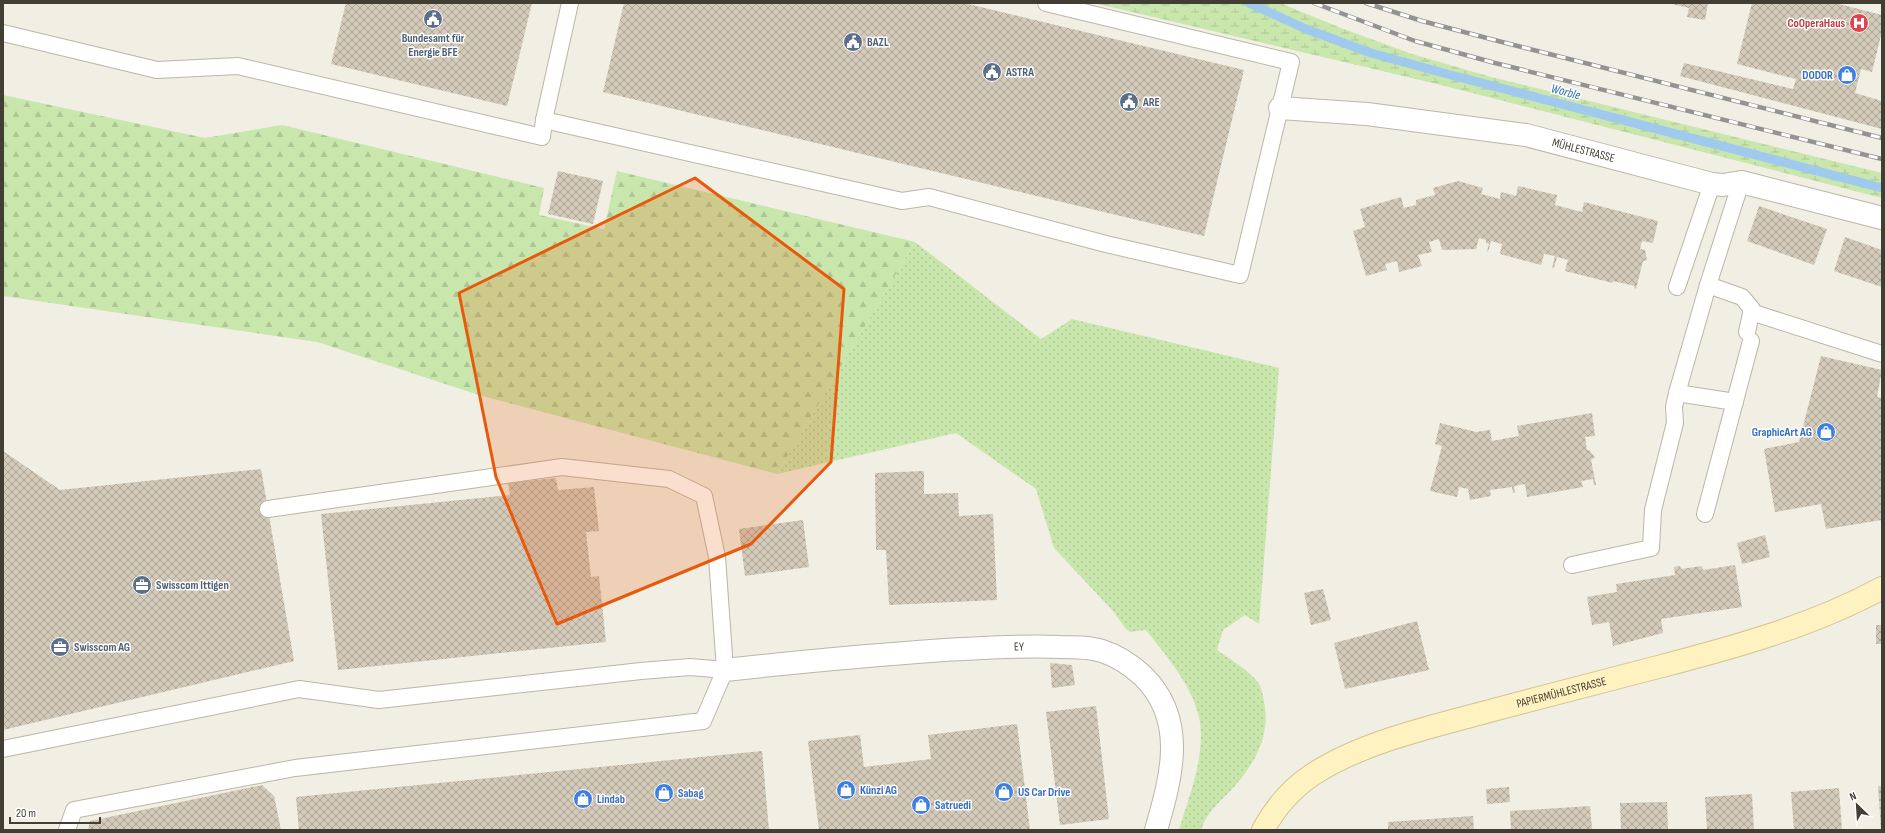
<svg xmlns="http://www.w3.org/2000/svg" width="1885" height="833" font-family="'Sofia Sans Condensed',sans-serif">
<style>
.grass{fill:url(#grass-dots)}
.forest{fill:url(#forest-firs)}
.wetland{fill:url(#wetland-marsh)}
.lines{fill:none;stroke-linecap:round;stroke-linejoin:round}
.stream{stroke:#9fcaee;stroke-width:9}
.building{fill:url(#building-cross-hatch)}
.lane-casing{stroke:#bcb6a6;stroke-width:18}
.street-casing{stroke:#bcb6a6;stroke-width:24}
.secondary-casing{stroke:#d1c493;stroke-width:24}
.lane{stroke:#fff;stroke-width:16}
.street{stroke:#fff;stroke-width:22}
.secondary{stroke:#fef2c1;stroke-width:22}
.rail-casing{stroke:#939393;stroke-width:4.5}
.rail{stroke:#fff;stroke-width:3;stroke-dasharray:9;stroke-linecap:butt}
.marked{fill:#e8590c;fill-opacity:0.2;stroke:#e8590c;stroke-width:3;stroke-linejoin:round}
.labels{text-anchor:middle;stroke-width:3;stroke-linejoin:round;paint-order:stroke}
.health-label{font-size:12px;font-weight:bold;fill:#be3a42;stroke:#fff;text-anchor:end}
.service-label{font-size:12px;font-weight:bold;fill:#4e5e75;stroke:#fff;text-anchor:start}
.shop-label{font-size:12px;font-weight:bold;fill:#366cbe;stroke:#fff;text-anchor:start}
.street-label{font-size:12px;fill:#433e34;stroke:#fff}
.water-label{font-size:13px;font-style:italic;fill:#2f71ac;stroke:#fff}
</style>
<defs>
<pattern id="grass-dots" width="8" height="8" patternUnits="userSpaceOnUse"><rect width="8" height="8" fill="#c9e6ac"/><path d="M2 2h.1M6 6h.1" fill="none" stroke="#aec695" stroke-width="1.8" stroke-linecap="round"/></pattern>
<pattern id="forest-firs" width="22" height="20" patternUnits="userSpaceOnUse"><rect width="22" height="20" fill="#c9e6ac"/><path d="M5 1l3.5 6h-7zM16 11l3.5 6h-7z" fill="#aec695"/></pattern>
<pattern id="wetland-marsh" width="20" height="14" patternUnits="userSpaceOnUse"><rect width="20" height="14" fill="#c9e6ac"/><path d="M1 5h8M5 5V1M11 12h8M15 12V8" fill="none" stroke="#aec695"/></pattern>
<pattern id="building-cross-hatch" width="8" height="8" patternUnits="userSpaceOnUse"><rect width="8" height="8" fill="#d3cab9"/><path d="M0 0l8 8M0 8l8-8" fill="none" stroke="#ada597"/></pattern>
</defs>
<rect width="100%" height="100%" fill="#f1eee3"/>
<path class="grass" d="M915,242l126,97 31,-20 207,49 -20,256 -14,-9 -22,15 -6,20c11,8 31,20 39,30 5,5 7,15 8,22 7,33 -9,61 -30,85 -13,14 -27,24 -33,43h-22c10,-34 26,-72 21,-108 -6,-35 -33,-65 -54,-92l-16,2 -5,-4 -11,-16 -60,-64 -18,-59 -80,-56 -179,41z"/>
<path class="forest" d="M3,95l202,43 77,-13 262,63 -5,27 65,14 13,-58 298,71 -138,232 -298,-79 -162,-53 -314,-46z"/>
<path class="wetland" d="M1094,3h186l61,25 71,26 79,23 391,96v25l-445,-114z"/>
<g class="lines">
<path class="stream" d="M1249,3l57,26 65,24 76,21 435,114"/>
</g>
<g class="building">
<path d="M346,3h186l-25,103 -176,-42z"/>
<path d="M624,3h340l280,67 -40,166 -601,-144z"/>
<path d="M1668,3h40l-3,17 -18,-3 2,-9z"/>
<path d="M1752,3h83l47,12v16l-10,41 -11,-3 -6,24 27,8v28l-202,-53 4,-13 109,26 3,-10 -59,-15z"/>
<path d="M558,171l45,10 -10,43 -45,-10z"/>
<path d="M1458,181l25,7 -2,6 19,5 1,-7 15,4 2,-10 39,9 -2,10 27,7 2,-10 74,19 -5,22 -11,-2 -2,8 5,1 2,10 -4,1 -7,28 -2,-1 1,-2 -22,-5v2l-48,-12 3,-11 -11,-3 -3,11h-2l3,-12 -11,-2 -3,11 -41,-11 2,-10 -11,-3 -3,11 -1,-1 2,-7 -3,-1v-3l-7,-2 -3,11 -34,1 -3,-11 -10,3 3,10 -14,3 4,11 -23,6 -2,-11 -12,3 2,6 -21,6 -13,-45 12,-4 -5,-18 41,-12 3,11 12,-3v-5l19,-5 -2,-7z"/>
<path d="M1759,206l68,23 -13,36 -67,-24z"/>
<path d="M1845,237l37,13v37l-48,-16z"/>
<path d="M1821,356l61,14 -5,27 5,1v122l-56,9 -5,-25 -46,8 -11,-63 35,-7z"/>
<path d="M1592,413l3,23 -10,1 2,13h2l6,7 -4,3 5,25h-2l-1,-6 -12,2 2,6 -56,10 -2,-13 -11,2 1,7h-2l-1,-6 -22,3 1,6 -21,4 -2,-11 -9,-2 -2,10 -27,-6 12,-45 -7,-2 5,-21 36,9 14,-2 2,11 27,-5 -2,-10z"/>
<path d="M3,451l57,39 201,-21 33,192 -291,69z"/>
<path d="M924,471v23l34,-1 1,23 34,-2 4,86 -108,5 -3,-55h-10l-1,-77z"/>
<path d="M556,478l2,12 36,-3 5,44 -13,1 5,45 8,-1 7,66 -268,28 -17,-156 189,-19 -2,-12z"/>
<path d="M803,520l6,47 -64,9 -6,-47z"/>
<path d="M1765,535l5,22 -28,7 -5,-21z"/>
<path d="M1735,565l7,42 -81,12 2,14 -50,13 -4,-24 -17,3 -5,-28 30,-5 -1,-8 59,-9 -1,-8 6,-1 1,3 21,-3 1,4z"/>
<path d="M1323,589l8,31 -20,5 -7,-32z"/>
<path d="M1417,621l12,49 -84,19 -11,-46z"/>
<rect x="1876" y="625" width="6" height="19"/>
<path d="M1050,663l22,2 3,20 -23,3z"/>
<path d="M1096,706l13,113 -49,6 -14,-113z"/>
<path d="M1017,724l13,106h-211l-11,-89 52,-6 4,32 67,-8 -3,-24z"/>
<path d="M762,751l7,79h-470l-3,-33z"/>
<path d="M262,785l12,11 7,34h-193l2,-9z"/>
<path d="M1878,786h4v44h-1z"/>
<path d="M1509,787l1,15 -23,2 -1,-15z"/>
<path d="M1839,788l3,42h-48l-3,-38z"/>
<path d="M1752,794l2,36h-47l-2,-33z"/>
<path d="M1667,802l1,28h-47l-1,-27z"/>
<path d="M1590,806l2,24h-81l-1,-19z"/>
<path d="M1473,816l1,14h-86v-8z"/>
</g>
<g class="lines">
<g class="lane-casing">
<g id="lane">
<path d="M570,3l-26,117 358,81 27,-4 177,47 134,31 51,-213 -245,-59"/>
<path d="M3,33l154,37 81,-4 304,71 2,-17"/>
<path d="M1708,285l34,12 10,12 -5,23"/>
<path d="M1677,287l35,-103"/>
<path d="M1751,312l131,42"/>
<path d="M1677,393l58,9"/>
<path d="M1705,514l46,-173"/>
<path d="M1572,565l79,-17 2,-38 22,-87 -1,-16 3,-14 31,-108 33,-103"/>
<path d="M3,749l296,-60 80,11 262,-29 49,-4 35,3"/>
<path d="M67,830l7,-20 221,-42 408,-47 22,-51 -8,-113 -13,-61 -35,-17 -107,-12 -294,42"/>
</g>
</g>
<g class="street-casing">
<g id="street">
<path id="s1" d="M1280,108l87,6 159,21 186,49 11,1 18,-3 141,36"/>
<path id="s2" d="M725,670c73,-8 147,-15 220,-20 38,-2 77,-5 115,-3 14,0 29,0 42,4 16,5 29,14 41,25 45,44 28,102 13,154"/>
</g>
</g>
<g class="secondary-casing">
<g id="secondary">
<path id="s3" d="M1263,830c12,-22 28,-41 49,-55 51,-34 127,-50 185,-66 54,-14 108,-28 161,-42 77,-20 154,-41 224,-79"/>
</g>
</g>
<use href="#lane" class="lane"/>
<use href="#street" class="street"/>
<use href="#secondary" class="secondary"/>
<g class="rail-casing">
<g id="rail">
<path d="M1314,3l101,38 80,22 387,96"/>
<path d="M1366,3l56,18 80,21 380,96"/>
</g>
</g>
<use href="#rail" class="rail"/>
</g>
<path class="marked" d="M695,178l149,111 -13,173 -80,82 -194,80 -61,-147 -37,-184z"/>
<defs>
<g id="civic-disc" transform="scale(1)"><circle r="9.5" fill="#5c6f8a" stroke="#fff"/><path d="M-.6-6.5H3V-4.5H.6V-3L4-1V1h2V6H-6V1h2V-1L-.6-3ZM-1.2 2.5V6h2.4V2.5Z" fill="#fff"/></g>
<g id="hospital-disc" transform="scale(1)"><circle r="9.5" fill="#e0444e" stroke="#fff"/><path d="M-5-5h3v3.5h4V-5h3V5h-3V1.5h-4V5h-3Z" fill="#fff"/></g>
<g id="shop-disc" transform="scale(1)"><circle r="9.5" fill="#3f7fe0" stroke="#fff"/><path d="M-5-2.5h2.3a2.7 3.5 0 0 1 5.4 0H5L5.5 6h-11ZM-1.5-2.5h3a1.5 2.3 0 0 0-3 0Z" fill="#fff"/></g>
<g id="office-disc" transform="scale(1)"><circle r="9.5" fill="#5c6f8a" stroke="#fff"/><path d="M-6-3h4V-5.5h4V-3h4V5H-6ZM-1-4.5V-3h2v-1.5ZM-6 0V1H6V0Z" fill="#fff"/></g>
</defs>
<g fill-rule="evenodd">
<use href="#civic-disc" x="433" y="19"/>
<use href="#hospital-disc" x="1859" y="23"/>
<use href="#civic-disc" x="853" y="42"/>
<use href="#civic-disc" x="992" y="72"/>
<use href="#shop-disc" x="1847" y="75"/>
<use href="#civic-disc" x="1129" y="102"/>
<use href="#shop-disc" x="1826" y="432"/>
<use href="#office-disc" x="142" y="585"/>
<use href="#office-disc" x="60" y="647"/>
<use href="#shop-disc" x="846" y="790"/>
<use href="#shop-disc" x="1004" y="792"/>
<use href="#shop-disc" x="664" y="793"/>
<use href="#shop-disc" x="583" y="799"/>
<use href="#shop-disc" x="921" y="805"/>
</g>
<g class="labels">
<g class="health-label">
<text x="1845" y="27">CoOperaHaus</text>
</g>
<g class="service-label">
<text x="433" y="42" text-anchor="middle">Bundesamt für<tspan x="433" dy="14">Energie BFE</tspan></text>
<text x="867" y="46">BAZL</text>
<text x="1006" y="76">ASTRA</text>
<text x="1143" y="106">ARE</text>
<text x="156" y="589">Swisscom Ittigen</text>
<text x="74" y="651">Swisscom AG</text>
</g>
<g class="shop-label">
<text x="1833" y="79" text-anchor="end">DODOR</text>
<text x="1812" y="436" text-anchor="end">GraphicArt AG</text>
<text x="860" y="794">Künzi AG</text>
<text x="1018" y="796">US Car Drive</text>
<text x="678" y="797">Sabag</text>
<text x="597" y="803">Lindab</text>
<text x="935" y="809">Satruedi</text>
</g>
<g class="street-label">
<text dy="4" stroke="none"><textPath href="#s1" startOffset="307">MÜHLESTRASSE</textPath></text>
<text dy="4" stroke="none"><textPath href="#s2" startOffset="295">EY</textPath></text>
<text dy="4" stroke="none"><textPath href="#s3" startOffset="338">PAPIERMÜHLESTRASSE</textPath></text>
</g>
<g class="water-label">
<text transform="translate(1566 91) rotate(15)" y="5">Worble</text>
</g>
</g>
<rect width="1885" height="833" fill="none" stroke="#433e34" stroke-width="8"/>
<g transform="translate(1857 805) rotate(335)" stroke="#ffffff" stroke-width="3" paint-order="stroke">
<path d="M0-3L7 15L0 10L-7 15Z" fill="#433e34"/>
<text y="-6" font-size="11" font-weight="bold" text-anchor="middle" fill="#433e34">N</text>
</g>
<path d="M10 817v6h90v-6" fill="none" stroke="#433e34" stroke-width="2"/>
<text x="16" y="817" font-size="12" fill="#433e34" stroke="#ffffff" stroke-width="3" paint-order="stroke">20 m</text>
</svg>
